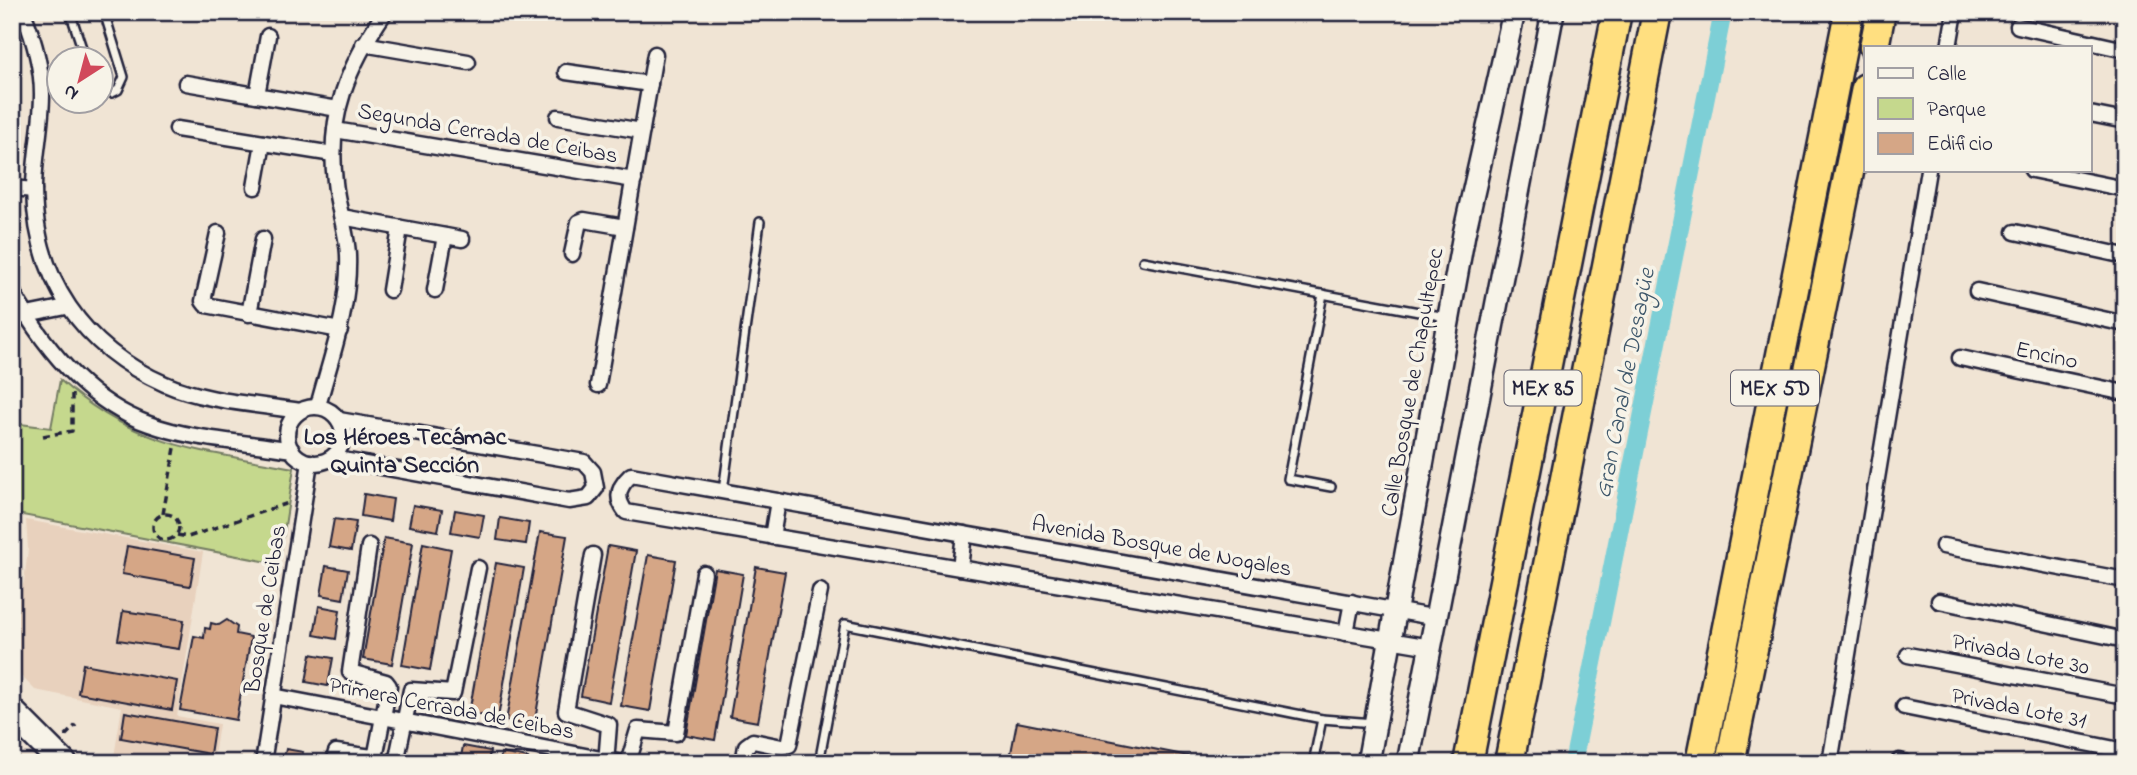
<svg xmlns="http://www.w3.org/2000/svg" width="2137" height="775" font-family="'Indie Flower',sans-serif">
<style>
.built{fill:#e8d1bd}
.green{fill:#c5d88d;stroke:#747d64;stroke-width:2}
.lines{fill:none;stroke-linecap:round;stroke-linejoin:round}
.canal{stroke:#7dcfd6;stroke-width:18}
.building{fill:#d5a686;stroke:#22223b;stroke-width:2}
.lane-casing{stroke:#22223b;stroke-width:12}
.street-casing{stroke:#22223b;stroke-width:19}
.secondary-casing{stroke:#22223b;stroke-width:26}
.highway-casing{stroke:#22223b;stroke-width:33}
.path{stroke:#22223b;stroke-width:3.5;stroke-dasharray:7 5;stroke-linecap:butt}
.lane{stroke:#f7f3e8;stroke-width:7}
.street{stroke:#f7f3e8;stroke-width:14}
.secondary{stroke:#f7f3e8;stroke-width:21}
.highway{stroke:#ffdf80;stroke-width:28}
.labels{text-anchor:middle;stroke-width:7;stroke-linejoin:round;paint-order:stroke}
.shield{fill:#f7f3e8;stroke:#62616f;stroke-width:2}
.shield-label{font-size:21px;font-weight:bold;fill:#22223b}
.street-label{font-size:23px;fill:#22223b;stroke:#f7f3e8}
.water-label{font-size:24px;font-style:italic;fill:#3d566a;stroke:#f7f3e8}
.neighbourhood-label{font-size:24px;font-weight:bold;fill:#22223b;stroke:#f7f3e8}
</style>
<rect width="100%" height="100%" fill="#f0e4d4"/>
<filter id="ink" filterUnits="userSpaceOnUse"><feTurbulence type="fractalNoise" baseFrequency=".0143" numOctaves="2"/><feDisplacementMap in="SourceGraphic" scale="14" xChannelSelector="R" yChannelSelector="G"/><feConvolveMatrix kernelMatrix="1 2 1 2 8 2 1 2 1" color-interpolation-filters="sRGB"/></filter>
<g filter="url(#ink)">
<path class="built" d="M26,520l177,32 -26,164 42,8 -6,39h-100l9,-56 -87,-17 -23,-23v-54l12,-31 4,-33z"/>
<path class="green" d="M60,380c75,68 140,70 234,88l-15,96 -267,-51v-90l39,5z"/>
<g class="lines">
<path class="canal" d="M1573,763l150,-751"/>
</g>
<g class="building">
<path d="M364,494l29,5 -3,22 -29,-5z"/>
<path d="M413,505l29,5 -4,21 -29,-5z"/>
<path d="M455,510l29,5 -4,22 -29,-5z"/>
<path d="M500,518l29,5 -3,21 -29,-4z"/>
<path d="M334,519l22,3 -5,29 -22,-4z"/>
<path d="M540,532l27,4 -33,190 -28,-5z"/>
<path d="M384,538l29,5 -21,121 -29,-5z"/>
<path d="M423,543l28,6 -21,121 -28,-5z"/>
<path d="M127,546l68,12 -5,28 -68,-12z"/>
<path d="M608,546l28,5 -27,151 -28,-6z"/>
<path d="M648,555l28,5 -26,151 -29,-5z"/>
<path d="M496,563l28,5 -26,150 -29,-5z"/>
<path d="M326,566l22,4 -5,29 -22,-4z"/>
<path d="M756,567l29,5 -27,150 -28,-5z"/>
<path d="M715,569l28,5 -28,166 -29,-5z"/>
<path d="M319,606l21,4 -4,29 -22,-4z"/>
<path d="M123,611l61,9 -5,29 -61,-9z"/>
<path d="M227,620l10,7 -1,7 15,3 -15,83 -56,-10 14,-74 10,2 1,-10 5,1 1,-6 8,2z"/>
<path d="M311,654l22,4 -5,28 -22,-4z"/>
<path d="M83,664l94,17 -5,29 -94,-17z"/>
<path d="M125,712l89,16 -4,26 -89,-16z"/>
<path d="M1017,722l207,41h-215z"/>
<path d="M463,746l27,5 -2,12h-28z"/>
<path d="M286,749l17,3 -1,4 9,2 -1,5h-27z"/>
<path d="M501,753l27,5 -1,5h-27z"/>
</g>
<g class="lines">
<g class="lane-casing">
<g id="lane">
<path d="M70,12l16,48"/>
<path d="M102,91l10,2 6,-3 6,-13 -20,-65"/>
<path d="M1143,261l303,56"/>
<path d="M1323,294l-35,185 43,8"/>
<path d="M723,491l37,-269"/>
<path d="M12,725l38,38"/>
<path d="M819,763l26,-139 477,95"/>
<path d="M1313,763l9,-44 52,4"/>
</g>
</g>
<g class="street-casing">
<g id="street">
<path d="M23,12c10,25 19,55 19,82 0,32 -8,64 -8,95 1,90 49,159 131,195 41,18 92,20 135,27"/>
<path d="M2018,26l107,24"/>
<path d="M363,44l105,18"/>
<path d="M1949,47l6,-35"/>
<path d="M566,72l84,12"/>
<path d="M186,83l152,26"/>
<path d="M257,95l11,-59"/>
<path d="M2090,114l35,7"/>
<path d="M558,117l84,14"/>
<path d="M177,129l156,25"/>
<path d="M335,130l299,50"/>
<path d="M2032,170l93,19"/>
<path d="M255,187l8,-44"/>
<path d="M12,188l22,2"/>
<path d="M342,217l120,22"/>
<path d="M2015,232l110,24"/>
<path d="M218,233l-15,68 3,4 134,25"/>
<path d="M572,254l7,-32 5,-2 41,7"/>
<path d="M390,290l10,-62"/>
<path d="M435,290l10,-54"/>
<path d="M12,291c31,55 75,111 137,133 44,16 96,18 143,26"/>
<path d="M1977,291l148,33"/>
<path d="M249,314l14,-75"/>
<path d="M12,318l54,-11"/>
<path d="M1960,358l165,35"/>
<path d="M598,385l57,-331"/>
<path d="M318,406c13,-49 32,-98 30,-151 -1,-24 -11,-49 -13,-73 -8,-67 13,-116 50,-170"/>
<circle cx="315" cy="435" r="28"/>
<path d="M332,458l237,43 19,-3 8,-10 -3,-16 -9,-10 -245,-42"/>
<path d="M772,537l6,-36"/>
<path d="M1943,546l182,34"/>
<path d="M593,555l-27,156 43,14 -3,38"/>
<path d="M960,568l4,-34"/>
<path d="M1939,601l186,39"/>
<path d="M1346,633l6,-31"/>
<path d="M1431,647l-805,-135c-11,-14 -8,-25 5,-37l807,143"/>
<path d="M1908,655l217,41"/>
<path d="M273,696l349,67"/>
<path d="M1904,707l221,44"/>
<path d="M1899,761l7,2"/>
<path d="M263,763l47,-301"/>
<path d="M333,763l3,-11 36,5 4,-4 13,-67 -3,-4 -36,-10 19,-126"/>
<path d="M402,763l-5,-5 14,-68 42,3 25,-125"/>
<path d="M628,763l10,-33 38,3 28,-160"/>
<path d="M743,763l3,-17 7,-5 29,6 7,-2 31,-154"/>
<path d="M1830,763l98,-593"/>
</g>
</g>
<g class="secondary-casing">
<g id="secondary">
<path d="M12,709l54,54"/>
<path d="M1368,763l96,-529 50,-222"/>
<path d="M1408,763l145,-751"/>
</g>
</g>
<g class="highway-casing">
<g id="highway">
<path d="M1874,47l7,-35"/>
<path d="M1468,763l149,-751"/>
<path d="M1509,763l148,-751"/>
<path d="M1700,763l149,-751"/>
<path d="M1730,763l136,-675"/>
</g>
</g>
<g class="path">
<path d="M43,436l29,-5v-37"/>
<path d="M12,469l2,1"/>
<circle cx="166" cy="527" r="13"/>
<path d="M163,514l12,-66"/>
<path d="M177,535l11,2 100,-34"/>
<path d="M65,736l11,-11"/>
</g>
<use href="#lane" class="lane"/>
<use href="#street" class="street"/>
<use href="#secondary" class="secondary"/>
<use href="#highway" class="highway"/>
</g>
</g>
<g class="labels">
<g class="shield">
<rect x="1504.5" y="370.5" width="77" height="35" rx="5"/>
<rect x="1731" y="370.5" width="88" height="35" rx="5"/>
</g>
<g class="shield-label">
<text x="1543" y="395">MEX 85</text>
<text x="1775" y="395">MEX 5D</text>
</g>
<g class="street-label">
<text transform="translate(488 132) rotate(10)" y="8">Segunda Cerrada de Ceibas</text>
<text transform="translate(2047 354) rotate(12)" y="8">Encino</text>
<text transform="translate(1411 382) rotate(-80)" y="8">Calle Bosque de Chapultepec</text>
<text transform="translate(1162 545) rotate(10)" y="8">Avenida Bosque de Nogales</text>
<text transform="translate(264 609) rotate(-81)" y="8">Bosque de Ceibas</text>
<text transform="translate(2021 653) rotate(11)" y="8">Privada Lote 30</text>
<text transform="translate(452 707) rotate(11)" y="8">Primera Cerrada de Ceibas</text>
<text transform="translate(2019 707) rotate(11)" y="8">Privada Lote 31</text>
</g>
<g class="water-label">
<text transform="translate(1624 383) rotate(-79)" y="8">Gran Canal de Desagüe</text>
</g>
<g class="neighbourhood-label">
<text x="405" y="444">Los Héroes Tecámac<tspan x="405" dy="28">Quinta Sección</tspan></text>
</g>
</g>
<rect width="2137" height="775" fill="none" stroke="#f7f3e8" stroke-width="42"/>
<rect x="21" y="21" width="2095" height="733" fill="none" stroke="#22223b" stroke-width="2.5" filter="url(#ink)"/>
<rect x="1864" y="46" width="228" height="126" fill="#f7f3e8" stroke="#a29fa3" stroke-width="2"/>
<rect x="1878" y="68" width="35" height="10" fill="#f7f3e8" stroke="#a29fa3" stroke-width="2"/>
<text x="1927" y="80" font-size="21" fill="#22223b">Calle</text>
<rect x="1878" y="98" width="35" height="21" fill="#c5d88d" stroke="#a29fa3" stroke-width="2"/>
<text x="1927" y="116" font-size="21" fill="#22223b">Parque</text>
<rect x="1878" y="133" width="35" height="21" fill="#d5a686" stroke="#a29fa3" stroke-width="2"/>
<text x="1927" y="150" font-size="21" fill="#22223b">Edificio</text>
<g transform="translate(80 80) rotate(216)"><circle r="33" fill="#f7f3e8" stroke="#a29fa3" stroke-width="2"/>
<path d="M0-5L12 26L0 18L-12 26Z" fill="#d1495b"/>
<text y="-10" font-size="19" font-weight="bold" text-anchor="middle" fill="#22223b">N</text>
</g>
</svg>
